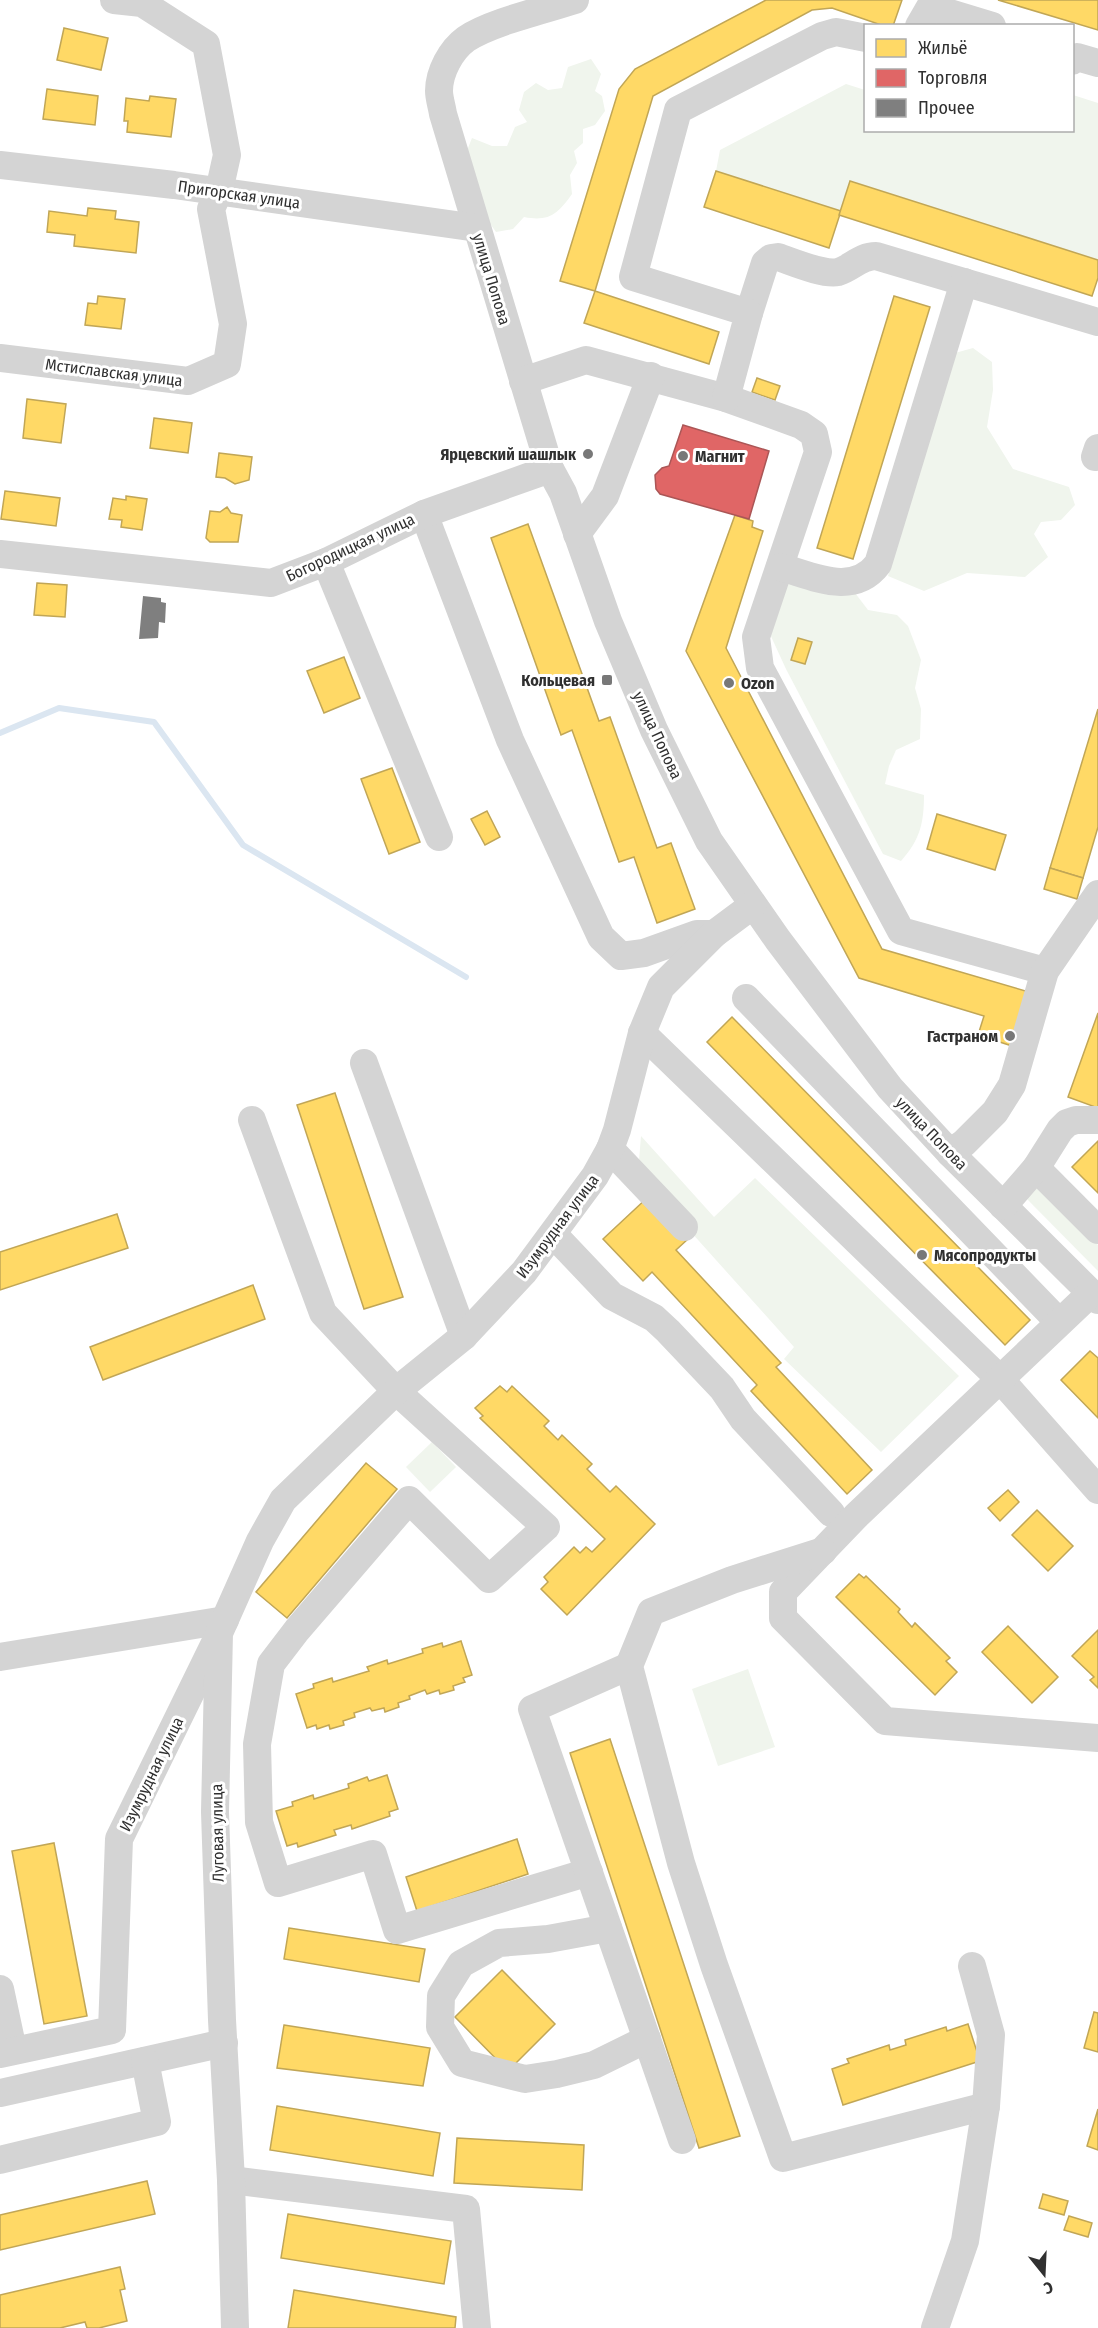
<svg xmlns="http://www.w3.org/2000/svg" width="1098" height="2328" font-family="'Fira Sans Condensed',sans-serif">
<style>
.green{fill:#f0f5ed}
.homes{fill:#ffd966;stroke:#c1a656;stroke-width:1.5}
.shops{fill:#e06666;stroke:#ab5656;stroke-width:1.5}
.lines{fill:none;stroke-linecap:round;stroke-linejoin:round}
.stream{stroke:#dbe6f1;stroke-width:6}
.building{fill:#7f7f7f}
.minor{stroke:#d4d4d4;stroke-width:28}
.poi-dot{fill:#787878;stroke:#fff;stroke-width:2}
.labels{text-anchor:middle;stroke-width:6;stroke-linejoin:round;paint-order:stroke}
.street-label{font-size:16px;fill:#303030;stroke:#fff}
.poi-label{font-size:16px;font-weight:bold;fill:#303030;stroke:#fff;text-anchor:end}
</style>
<rect width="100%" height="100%" fill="#fff"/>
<g class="green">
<path d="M591,59l10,15 -6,17 7,5 3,15 -10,14 -12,4v14l-9,8 3,12 -7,12 2,19c-14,20 -23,28 -48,23l-11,12 -17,3 -10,-14 -20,-65 6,-15 20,8h15l8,-19 12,-5 -8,-12 5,-18 12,-9 12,7 14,-2 6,-21z"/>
<path d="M846,84l19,6 1,40h206l1,-35 25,8v157l-247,-79 -10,30 -125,-40 4,-21z"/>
<path d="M973,348l19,14 1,28 -6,37 26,42 56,18 6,18 -14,15 -20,2 -7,12 14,23 -23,20 -58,-4 -43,18 -36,-15 67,-223z"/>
<path d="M789,575l63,14 16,21 29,5 11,11 13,34 -6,28 6,21 -1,30 -24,11 -7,16 -4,18 39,11c0,28 -4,45 -23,66l-18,-7 -97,-185 -17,-37z"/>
<path d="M641,1136l73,81 41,-39 204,198 -78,76 -97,-93 10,-12 -156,-174z"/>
<path d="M1032,1188l12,2 54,55v26l-71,-72z"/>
<path d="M432,1442l24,25 -26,25 -24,-25z"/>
<path d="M748,1669l27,78 -57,19 -26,-77z"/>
</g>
<g class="homes">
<path d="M766,0h136l-9,26h-9l-52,-18 -20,2 -159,86 -58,195 -35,-10 59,-192 16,-20z"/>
<path d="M998,0h100v30z"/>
<path d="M64,28l44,10 -7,32 -44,-10z"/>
<path d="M47,89l51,7 -3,29 -52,-6z"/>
<path d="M150,96l26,3 -5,38 -44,-5 1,-11h-4l2,-23 23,3z"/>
<path d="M716,171l125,40 -12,37 -125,-41z"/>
<path d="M850,181l248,79v18l-6,18 -253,-81z"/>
<path d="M88,208l28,3 -1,8 24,3 -3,31 -62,-7 1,-11 -28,-3 2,-21 38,5z"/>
<path d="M595,291l124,41 -10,32 -125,-41z"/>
<path d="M98,296l27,3 -4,30 -36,-4 3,-22 9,1z"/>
<path d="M894,296l36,11 -77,252 -36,-11z"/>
<path d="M757,378l23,8 -5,14 -23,-8z"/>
<path d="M27,399l39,5 -5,39 -38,-5z"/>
<path d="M154,418l38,5 -4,30 -38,-5z"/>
<path d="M219,453l33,4 -3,23 -14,4 -10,-6 -9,-1z"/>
<path d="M5,491l55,7 -4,28 -55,-7z"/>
<path d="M126,496l21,3 -5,31 -21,-3 1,-7 -13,-1 4,-21 13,2z"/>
<path d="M227,507l4,6 11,2 -4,27h-28l-4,-4 4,-27 10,1z"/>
<path d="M735,515l18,6 -1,6 11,4 -37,117 156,301 147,43 -17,54 -34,-11 6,-19 -125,-38 -173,-327z"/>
<path d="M528,524l71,197 11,-4 47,131 14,-5 24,66 -38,14 -23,-66 -15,5 -47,-132 -11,5 -70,-197z"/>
<path d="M37,583l30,2 -2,32 -31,-2z"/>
<path d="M798,638l14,4 -7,22 -14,-4z"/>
<path d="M344,657l16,41 -36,15 -17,-42z"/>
<path d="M1098,709v118l-15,51 -33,-10z"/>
<path d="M392,768l28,74 -31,12 -28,-75z"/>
<path d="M487,811l13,26 -15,8 -14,-26z"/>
<path d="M937,814l69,21 -11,35 -68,-21z"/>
<path d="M1050,868l33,10 -6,21 -33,-10z"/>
<path d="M1098,1013v95l-30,-11z"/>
<path d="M732,1017l298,303 -25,25 -298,-303z"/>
<path d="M335,1093l68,204 -39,12 -67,-204z"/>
<path d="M1098,1141v52l-26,-26z"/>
<path d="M648,1197l40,42 -12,11 105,113 -5,4 96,103 -25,24 -96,-103 6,-6 -105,-113 -9,9 -40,-42z"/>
<path d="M117,1214l11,34 -128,42v-38z"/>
<path d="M253,1285l12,34 -162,61 -13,-33z"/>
<path d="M1090,1351l8,7v60l-37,-38z"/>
<path d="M500,1386l7,6 5,-6 37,35 -5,5 14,14 4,-5 30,29 -5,5 23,23 6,-6 39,38 -88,91 -26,-26 7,-7 -4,-5 30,-30 6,6 6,-6 6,5 13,-13 -125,-121 3,-2 -8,-8z"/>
<path d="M366,1463l31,26 -110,129 -31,-26z"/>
<path d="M1008,1490l11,12 -19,19 -12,-13z"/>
<path d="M1037,1510l36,36 -25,25 -36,-36z"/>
<path d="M859,1574l5,4 2,-2 34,33 -2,3 14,15 3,-4 35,35 -4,3 11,11 -22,23 -99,-98z"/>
<path d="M1008,1626l50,51 -26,26 -50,-51z"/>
<path d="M1098,1630v58l-8,-8 4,-3 -22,-21z"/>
<path d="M461,1641l11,34 -9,3 2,4 -12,4 1,4 -14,4 -1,-4 -12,4 -2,-4 -16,6 1,3 -12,4 1,4 -14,5 -1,-4 -12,3 -2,-3 -16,5 1,4 -12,4 1,4 -14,4 -1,-4 -12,4 -1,-4 -9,3 -11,-34 18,-6 -1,-4 19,-6 1,4 36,-11 -2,-4 20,-7 1,4 35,-11 -1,-4 20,-6 1,4z"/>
<path d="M610,1739l130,397 -41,12 -129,-395z"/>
<path d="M387,1775l11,34 -9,3 1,4 -38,13 -1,-4 -17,5 2,5 -38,12 -1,-4 -10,3 -11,-35 17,-5 -1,-4 21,-7 1,4 35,-11 -1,-4 19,-7 2,4z"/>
<path d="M517,1839l11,35 -111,37 -11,-34z"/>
<path d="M54,1843l33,173 -43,8 -32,-173z"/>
<path d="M289,1928l136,21 -6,33 -135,-23z"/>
<path d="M502,1970l53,54 -47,47 -53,-54z"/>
<path d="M1094,2012l4,1v39l-14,-4z"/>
<path d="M968,2024l12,37 -137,44 -11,-36 17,-6 -2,-4 42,-14 1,5 16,-5 -1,-5 41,-13 1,4z"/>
<path d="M284,2025l146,23 -7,38 -146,-18z"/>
<path d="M277,2106l163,27 -7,43 -163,-26z"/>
<path d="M1098,2109v41l-11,-4z"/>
<path d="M457,2138l127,7 -2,45 -128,-7z"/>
<path d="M147,2181l8,33 -155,36v-35z"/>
<path d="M1043,2194l25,7 -4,14 -25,-7z"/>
<path d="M288,2214l163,27 -7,43 -163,-26z"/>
<path d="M1069,2216l23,7 -4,14 -24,-7z"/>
<path d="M120,2267l5,22 -5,1 7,31 -28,7h-12l-2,-6 -25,6h-60v-33z"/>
<path d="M294,2290l162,27 -1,11h-167z"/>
</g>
<path class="shops" d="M683,425l86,26 -20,68 -89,-25 -4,-5 -1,-14 7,-7 7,-2z"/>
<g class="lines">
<path class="stream" d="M0,733l59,-25 95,14 89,123 223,132"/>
</g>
<path class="building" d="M143,596l18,2v4l5,1 -1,20 -6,-1 -1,16 -19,1z"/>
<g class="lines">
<g class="minor">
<path d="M575,0c-30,10 -84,22 -109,39 -15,11 -27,33 -27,52 0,7 3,16 4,23l107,355 13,24 45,128 46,109 55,111 69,99 112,148 60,65 148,147"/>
<path d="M919,26l11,-19 62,19"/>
<path d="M1072,61l5,-4 21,6"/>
<path d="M0,165l174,20 303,43"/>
<path d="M749,313l16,-50 6,-5 7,-1c15,5 45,18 60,15 14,-4 22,-16 38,-16l222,66"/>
<path d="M0,358l188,23 39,-17 6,-40 -22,-115 8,-18 8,-36 -21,-111 -64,-41 -28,-3"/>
<path d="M523,381l63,-21 140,38 75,27 13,9 4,18 -62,185 4,31 141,263 144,40"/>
<path d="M726,398l23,-85 -116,-36 45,-167 144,-74 14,-4 30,6"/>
<path d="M1095,457l3,-9"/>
<path d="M424,514l86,226 91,197 20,19 23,-3 53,-19h17"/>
<path d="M577,534l28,-38 46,-120"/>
<path d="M0,554l271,29 55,-21 98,-48 126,-45"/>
<path d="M326,562l113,275"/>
<path d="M780,567c33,9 73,30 98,-3l86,-282"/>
<path d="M746,998l313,324"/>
<path d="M642,1033l358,346 98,111"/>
<path d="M364,1063l100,273"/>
<path d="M252,1120l71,193 73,78 150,136 -57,52 -80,-79 -112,130 -26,34 -14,80 2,78 19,61 95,-29 24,76 192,-58"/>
<path d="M610,1149l74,78"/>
<path d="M950,1153l14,-10 31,-31 17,-27 33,-114 53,-77"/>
<path d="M1036,1168l62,62"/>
<path d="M1003,1206l33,-38 24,-38 7,-7 9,-3h22"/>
<path d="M553,1234l59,62 42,22 14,13 54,57 21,31 88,94"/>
<path d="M1091,1293l-235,223 -73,76v26l102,103 213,17"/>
<path d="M823,1551l-91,29 -81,32 -22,54 52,197 33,102 69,193 203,-52"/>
<path d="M0,1657l225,-37"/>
<path d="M629,1666l-97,43 150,431"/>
<path d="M608,1928l-60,11 -49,4 -38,21 -20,32 -1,31 22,36 63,16 32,-5 37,-9 53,-26"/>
<path d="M0,1989l13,61"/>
<path d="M0,2054l112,-24 7,-191 97,-198"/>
<path d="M0,2093l224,-50"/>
<path d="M0,2160l157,-38 -12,-61"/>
<path d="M231,2180l235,29 11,119"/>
<path d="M235,2328l-4,-148 -9,-160 -7,-208 4,-179 41,-92 23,-41 113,-109 68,-55 60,-64 71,-96 15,-27 7,-19 25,-97 19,-46 53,-53 39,-29"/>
<path d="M935,2328l30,-87 21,-135 5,-71 -19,-69"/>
</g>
</g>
<g class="poi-dot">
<circle cx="588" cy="454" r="6"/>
<circle cx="683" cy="456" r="6"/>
<rect x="601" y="674" width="12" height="12" rx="3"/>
<circle cx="729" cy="683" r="6"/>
<circle cx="1010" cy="1036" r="6"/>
<circle cx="922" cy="1255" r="6"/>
</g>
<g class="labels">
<g class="street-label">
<text transform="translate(239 194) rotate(8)" y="6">Пригорская улица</text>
<text transform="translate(492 279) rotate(73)" y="6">улица Попова</text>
<text transform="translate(114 372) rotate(7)" y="6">Мстиславская улица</text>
<text transform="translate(350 547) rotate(-25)" y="6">Богородицкая улица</text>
<text transform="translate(658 735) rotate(65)" y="6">улица Попова</text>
<text transform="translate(932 1133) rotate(46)" y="6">улица Попова</text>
<text transform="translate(557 1226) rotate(-53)" y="6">Изумрудная улица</text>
<text transform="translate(151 1774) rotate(-64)" y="6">Изумрудная улица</text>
<text transform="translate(217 1833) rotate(-91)" y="6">Луговая улица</text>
</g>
<g class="poi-label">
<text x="576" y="460">Ярцевский шашлык</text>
<text x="695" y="462" text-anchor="start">Магнит</text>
<text x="595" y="686">Кольцевая</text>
<text x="741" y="689" text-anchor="start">Ozon</text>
<text x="998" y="1042">Гастраном</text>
<text x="934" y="1261" text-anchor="start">Мясопродукты</text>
</g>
</g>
<rect x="864" y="24" width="210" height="108" fill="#ffffff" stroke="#acacac" stroke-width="1.5"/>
<rect x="876" y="39" width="30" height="18" fill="#ffd966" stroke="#acacac" stroke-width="1.5"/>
<text x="918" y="54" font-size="18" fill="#303030">Жильё</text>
<rect x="876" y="69" width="30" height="18" fill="#e06666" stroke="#acacac" stroke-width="1.5"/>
<text x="918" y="84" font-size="18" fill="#303030">Торговля</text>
<rect x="876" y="99" width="30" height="18" fill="#7f7f7f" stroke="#acacac" stroke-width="1.5"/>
<text x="918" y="114" font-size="18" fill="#303030">Прочее</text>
<g transform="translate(1044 2274) rotate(162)" stroke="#ffffff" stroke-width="4.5" paint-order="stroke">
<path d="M0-4.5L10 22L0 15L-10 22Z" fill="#303030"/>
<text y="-9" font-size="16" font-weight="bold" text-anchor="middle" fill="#303030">С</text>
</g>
</svg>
